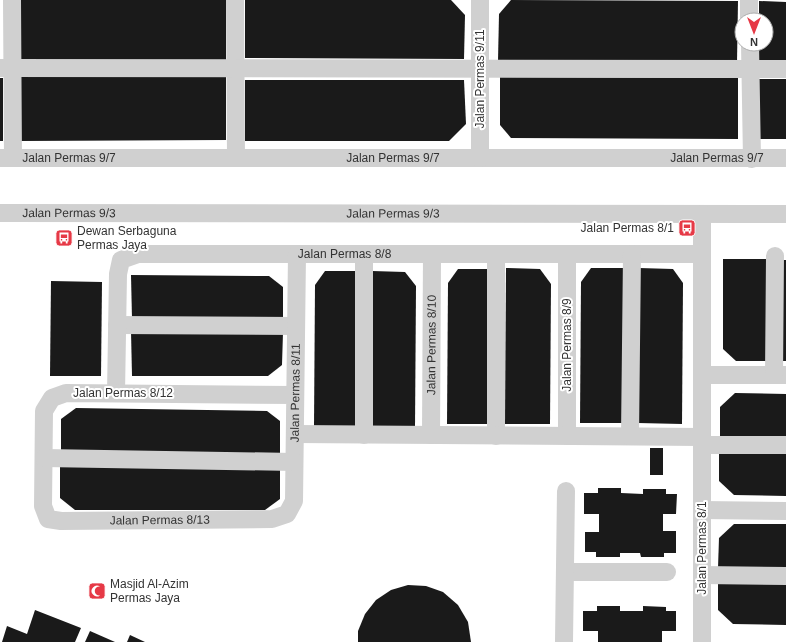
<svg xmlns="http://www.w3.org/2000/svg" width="786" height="642" font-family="Helvetica,sans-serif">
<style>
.building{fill:#1a1a1a}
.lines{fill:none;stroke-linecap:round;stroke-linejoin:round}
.minor{stroke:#d0d0d0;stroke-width:18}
.labels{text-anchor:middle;stroke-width:4;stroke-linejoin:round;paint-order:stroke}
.street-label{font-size:12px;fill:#333;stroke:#fff}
.poi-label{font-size:12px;fill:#333;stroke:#fff;text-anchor:start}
</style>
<rect width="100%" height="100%" fill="#fff"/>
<g class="building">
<rect x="20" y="0" width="206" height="62"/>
<path d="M245,0h206l14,15 -1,44 -219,-1z"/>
<path d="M511,0l227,1 -1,61 -239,-1 1,-47z"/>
<path d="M759,1l27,1v59h-28v-17h8v-24h-7z"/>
<path d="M226,76v64l-205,1v-64z"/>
<path d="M500,77l238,1v61l-227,-1 -11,-13z"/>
<rect x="0" y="78" width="3" height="63"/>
<rect x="757" y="79" width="29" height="60"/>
<path d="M245,80h219l2,44 -17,17h-204z"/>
<path d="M723,259h45l-1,102h-31l-13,-12z"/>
<rect x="783" y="260" width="3" height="101"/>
<path d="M506,268l34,1 11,15 -1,140h-45z"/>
<path d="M591,268h34l-1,155h-44l1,-141z"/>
<path d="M639,268l34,1 10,14 -1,141 -44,-1z"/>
<path d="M458,269h34l-1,155h-44l1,-141z"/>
<path d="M325,271h34l-1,155h-44l1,-141z"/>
<path d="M372,271l33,1 11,14 -1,141 -45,-1z"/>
<path d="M131,275l138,1 14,11v33l-151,-1z"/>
<path d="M51,281l51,1 -1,94h-51z"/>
<path d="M131,331l152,1 -1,33 -14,11h-136z"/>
<path d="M735,393l51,1v44l-66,-1v-30z"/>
<path d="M76,408l191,3 13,10v34l-219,-1v-35z"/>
<rect x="650" y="448" width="13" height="27"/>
<path d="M719,451h67v45l-52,-1 -15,-14z"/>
<path d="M60,464l220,1v34l-15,11h-190l-15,-12z"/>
<path d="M598,488h23v5l22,1v-5h23v5h11l-1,20h-13v17h13v22h-12v4h-23l-1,-4h-20v4h-24v-5h-11v-20h14v-18h-15v-21h14z"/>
<path d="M734,524h52v45l-68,-1 1,-30z"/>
<path d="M718,580h68v45l-53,-1 -15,-14z"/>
<path d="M408,585l18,1 17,6 15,13 10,17 3,20h-113v-11l7,-17 11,-14 15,-10z"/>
<path d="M597,606h23v5h23v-5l23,1v4h10v20h-14v11h-64v-11h-15v-20h14z"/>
<path d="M35,610l46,18 -6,14h-73l5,-16 20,8z"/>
<path d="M90,631l25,11h-30z"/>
<path d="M130,635l15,7h-18z"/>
</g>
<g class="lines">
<g class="minor">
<path d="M12,0l1,158"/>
<path d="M235,0l1,158"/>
<path d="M749,0v20"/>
<path d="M750,44l2,115"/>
<path d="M0,68l786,1"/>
<path id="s1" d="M0,158h786"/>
<path d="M480,158v-158"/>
<path id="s2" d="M0,213l786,1"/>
<path d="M496,254v182"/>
<path d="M567,254v182"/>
<path d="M117,325l179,1"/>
<path d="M703,375h82"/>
<path d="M774,375l1,-119"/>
<path id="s3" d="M116,393l2,-119 3,-14 17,-6h564"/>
<path id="s4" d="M295,395l-229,-2 -14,5 -8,13 -1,95 5,13 13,2 211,-2 15,-5 7,-13 3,-247"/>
<path d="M295,434l407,3"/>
<path d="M364,435v-181"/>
<path id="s5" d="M431,435l1,-181"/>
<path d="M630,436l2,-182"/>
<path d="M702,445h84"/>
<path d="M44,458l250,4"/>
<path d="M702,510l84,1"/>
<path d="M565,572h102"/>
<path d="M702,575l84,1"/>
<path d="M564,642l2,-151"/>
<path d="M702,642v-428"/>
</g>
</g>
<defs>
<g id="bus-square" transform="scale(0.9)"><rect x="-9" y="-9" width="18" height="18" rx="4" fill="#e63946" stroke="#fff"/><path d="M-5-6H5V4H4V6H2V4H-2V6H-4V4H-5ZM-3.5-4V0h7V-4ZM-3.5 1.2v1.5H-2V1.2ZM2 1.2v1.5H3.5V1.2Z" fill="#fff"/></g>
<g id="mosque-square" transform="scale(0.9)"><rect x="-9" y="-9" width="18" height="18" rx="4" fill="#e63946" stroke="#fff"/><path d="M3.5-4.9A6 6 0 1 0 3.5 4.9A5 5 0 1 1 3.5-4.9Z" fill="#fff"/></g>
</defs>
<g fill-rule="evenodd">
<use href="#bus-square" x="687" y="228"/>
<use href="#bus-square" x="64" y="238"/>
<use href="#mosque-square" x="97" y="591"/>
</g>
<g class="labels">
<g class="street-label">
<text transform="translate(480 79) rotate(-90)" y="4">Jalan Permas 9/11</text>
<text dy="4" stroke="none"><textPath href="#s1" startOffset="69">Jalan Permas 9/7</textPath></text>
<text dy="4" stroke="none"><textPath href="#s1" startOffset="393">Jalan Permas 9/7</textPath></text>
<text dy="4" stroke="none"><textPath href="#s1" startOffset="717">Jalan Permas 9/7</textPath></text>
<text dy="4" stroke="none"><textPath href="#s2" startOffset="69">Jalan Permas 9/3</textPath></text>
<text dy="4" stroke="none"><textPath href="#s2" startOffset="393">Jalan Permas 9/3</textPath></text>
<text dy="4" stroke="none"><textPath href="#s3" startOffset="358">Jalan Permas 8/8</textPath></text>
<text dy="4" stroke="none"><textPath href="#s5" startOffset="90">Jalan Permas 8/10</textPath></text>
<text transform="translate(567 345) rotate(-90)" y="4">Jalan Permas 8/9</text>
<text x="123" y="397">Jalan Permas 8/12</text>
<text dy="4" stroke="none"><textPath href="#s4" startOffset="731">Jalan Permas 8/11</textPath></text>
<text dy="4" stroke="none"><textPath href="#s4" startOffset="480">Jalan Permas 8/13</textPath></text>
<text transform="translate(702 548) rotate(-90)" y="4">Jalan Permas 8/1</text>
</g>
<g class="poi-label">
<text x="674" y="232" text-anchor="end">Jalan Permas 8/1</text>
<text x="77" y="235">Dewan Serbaguna<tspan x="77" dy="14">Permas Jaya</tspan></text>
<text x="110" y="588">Masjid Al-Azim<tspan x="110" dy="14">Permas Jaya</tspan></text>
</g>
</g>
<g transform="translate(754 32) rotate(180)"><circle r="19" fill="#ffffff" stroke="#adadad"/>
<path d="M0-3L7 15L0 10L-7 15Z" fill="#e63946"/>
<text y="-6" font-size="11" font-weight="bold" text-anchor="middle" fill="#333333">N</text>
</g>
</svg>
